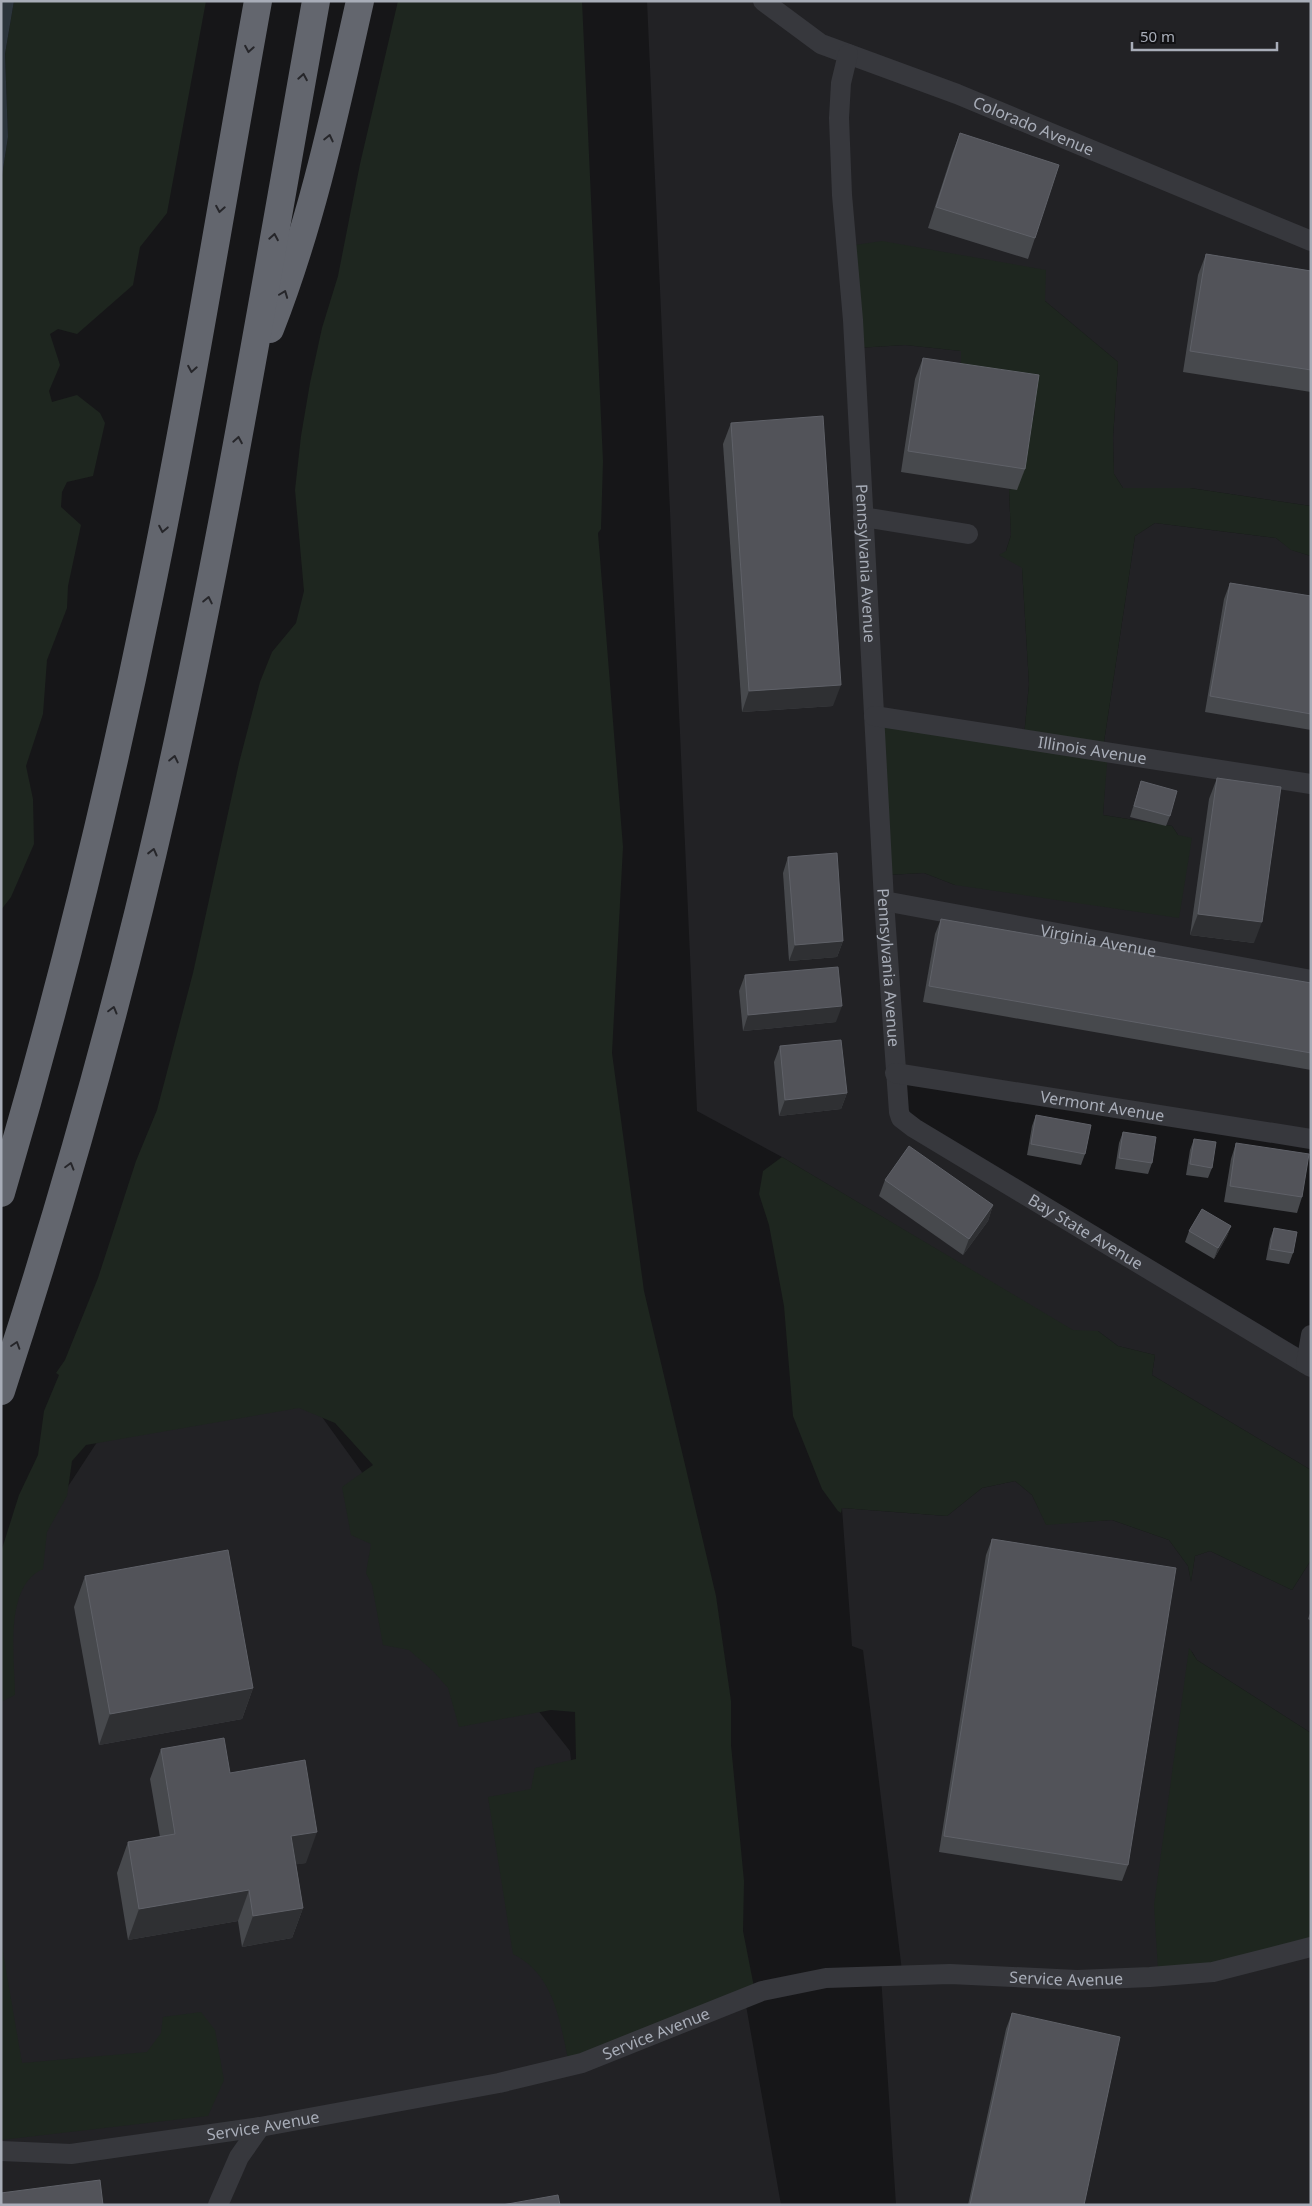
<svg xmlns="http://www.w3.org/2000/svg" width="1312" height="2206" font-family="'Noto Sans',sans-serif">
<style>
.built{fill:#222225}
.green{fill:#1e261f}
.water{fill:#2c353c}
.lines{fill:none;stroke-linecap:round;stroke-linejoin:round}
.minor{stroke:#37383d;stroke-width:20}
.motorway{stroke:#63666e;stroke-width:28}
.wall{fill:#47494d}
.shaded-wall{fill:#2f3033}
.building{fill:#525359;stroke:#5f6168}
.oneway{stroke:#26262a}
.labels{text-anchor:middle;stroke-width:4;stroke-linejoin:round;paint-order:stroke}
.street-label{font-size:16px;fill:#a8adb8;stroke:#111113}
</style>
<rect width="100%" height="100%" fill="#161618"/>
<g class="built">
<path d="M647,1h664v505l-121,-18h-67l-9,-14 -1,-36 5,-76 -73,-61 -189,47 49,-3 57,6v7l73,37v16l-21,76 -5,3 2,45 -5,16 16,16 7,117 -5,53 -137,138 37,-2 31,12 223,-50 -6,-9 -69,-11 4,-64 -3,-9 31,-206 20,-13 121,15 16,12 19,6v582l-403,-63 -7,38 397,244 13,-13v126l-159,-95 3,-20 -37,-9 -20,-15h-25l-291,-174 -85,-46z"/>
<path d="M309,1399l180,249 81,103 25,243 141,-46 45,257h-780v-599l17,-43 83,-127z"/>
<path d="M1015,1481l17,14 14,29 66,-4 57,20 19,26 3,15 4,-25 15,-5 82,39 19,-30v173l-114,-73 -6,-10 120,293v262h-415l-15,-229 21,-5 -39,-321 -11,-4 -10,-138 105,8 35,-28z"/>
</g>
<g class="green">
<path d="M14,1h192l-39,212 -27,34 -7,38 -56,49 -19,-5 -8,5 10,31 -11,26 3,11 25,-7 23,18 5,10 -12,53 -26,6 -5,10 -1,15 20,18 -13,61 -1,22 -20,52 -4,54 -17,52 7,33 1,45 -23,53 -10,13v-728l7,-45 -3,-83z"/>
<path d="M398,1h184l21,460 -2,68 -3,4 25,314 -11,206 32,238 72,305 15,105v44l13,136 -1,50 11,56 -185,77c-9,-42 -14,-89 -56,-110l-25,-157 43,-8 4,-21 41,-9 -1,-47 -24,-2 -92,17 -11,-39 -15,-17 -24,-21 -26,-5 -11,-60 -6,-12 5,-29 -20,-9 -9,-48 31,-22 -38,-42 -36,-15 -213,37 -14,16 -5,35 -20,36 -4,37c-40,17 -28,91 -28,126l-14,7v-150l18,-57 19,-40 6,-44 15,-36 -3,-2 9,-13 33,-82 38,-117 21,-51 36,-137 46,-210 21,-81 12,-30 24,-29 8,-32 -9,-101 6,-54 9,-53 12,-55 16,-52 22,-112z"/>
<path d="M882,241l164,29 -1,31 73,61 -5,76 1,36 9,14h67l121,18v50l-20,-6 -15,-12 -121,-15 -20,13 -31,206 4,9 -5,64 69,11 6,9 14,3 -13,80 -224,-33 -31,-12 -37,2 -11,-156 148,17 5,-52 -7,-116 -23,-13 7,-4 5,-16 -2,-45 5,-3 21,-76v-16l-74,-22v-22l-56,-6 -48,3 -9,-102z"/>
<path d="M782,1157l291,173 25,1 20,15 37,9 -3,20 159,95v90l-19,30 -82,-39 -15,5 -4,26 -3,-16 -19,-26 -57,-20 -66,5 -14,-30 -17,-14 -33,7 -35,28 -105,-8 -1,5 -3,-2 -16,-22 -29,-73 -9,-110 -15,-81 -10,-31 4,-23z"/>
<path d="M1189,1648l8,12 114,73v210l-38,12 -115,15 -4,-65z"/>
<path d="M1,1941l21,122 125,-11 14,-19 2,-16 38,-5 14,18 9,50 -16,36 -207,24z"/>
</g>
<path class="water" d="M1,1h13l-9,53 3,83 -7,45z"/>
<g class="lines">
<g class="minor">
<path id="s1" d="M763,1l58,43 136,50 354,147"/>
<path id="s2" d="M848,54l-7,29 -2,35 3,77 11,125 31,581 15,211 2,6 13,10 397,239"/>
<path d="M863,517l105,17"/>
<path id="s3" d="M874,716l437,68"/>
<path id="s4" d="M884,901l427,79"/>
<path id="s5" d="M895,1073l416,66"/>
<path d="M1306,1364l5,-29"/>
<path id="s6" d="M1,2151l70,3 189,-27 239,-44 83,-20 180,-72 64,-13 124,-4 127,6 73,-3 63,-5 98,-25"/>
<path d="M218,2205l21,-48 21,-30"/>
</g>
<g class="motorway">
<path d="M270,329c42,-107 65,-217 90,-328"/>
<path d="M1,1193c58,-196 107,-395 148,-595 41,-198 73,-398 109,-597"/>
<path d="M1,1391c63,-193 118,-389 163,-587 60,-266 104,-535 152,-803"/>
</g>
</g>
<g class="wall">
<path d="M960,133l75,105 -7,21 -100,-31 24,-74z"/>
<path d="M1206,254l105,17v121l-128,-20 15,-97z"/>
<path d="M923,358l102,111 -8,21 -116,-18 14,-93z"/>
<path d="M731,423l102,283 -91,6 -19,-268z"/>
<path d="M1230,583l81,13v134l-106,-18 19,-113z"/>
<path d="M1217,778l37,165 -64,-8 19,-136z"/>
<path d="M1141,781l29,35 -4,10 -36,-9z"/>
<path d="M788,857l55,84 -6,16 -48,4 -6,-88z"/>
<path d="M941,919l370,64v87l-388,-68 12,-68z"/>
<path d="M745,975l91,47 -93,9 -4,-40z"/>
<path d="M780,1046l67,47 -6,16 -62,7 -5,-54z"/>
<path d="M1036,1115l49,39 -4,11 -54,-10 5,-29z"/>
<path d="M1123,1132l29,31 -4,11 -33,-5 4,-26z"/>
<path d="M1194,1139l18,29 -4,10 -22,-3 4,-25z"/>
<path d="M1236,1143l66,54 -5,16 -73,-11 7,-43z"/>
<path d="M885,1180l108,25 -5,16 -25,34 -84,-59z"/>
<path d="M1231,1226l-4,10 -13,23 -29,-17 4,-11z"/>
<path d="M1274,1228l19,25 -4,11 -23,-4 4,-21z"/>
<path d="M992,1539l136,326 -6,16 -183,-29 47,-297z"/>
<path d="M85,1576l168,112 -11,31 -143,26 -25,-138z"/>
<path d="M1311,1610v11l-3,-2z"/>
<path d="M161,1749l69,24 76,90 -10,1 7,44 -11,30 -50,9 -4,-26 -110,19 -11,-67 11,-31 32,-5 -10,-58z"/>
<path d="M1012,2013l72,192h-116l38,-176z"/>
</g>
<g class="shaded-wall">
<path d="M841,685l-8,21 -91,6 7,-21z"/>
<path d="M1198,914l64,8 -8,21 -64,-8z"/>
<path d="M843,941l-6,16 -48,4 6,-16z"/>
<path d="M842,1006l-6,16 -93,9 5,-16z"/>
<path d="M847,1093l-6,16 -62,7 6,-16z"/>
<path d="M993,1205l-5,16 -25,34 6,-16z"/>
<path d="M1231,1226l-4,10 -13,23 4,-11z"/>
<path d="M253,1688l-11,31 -143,26 11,-31z"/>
<path d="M317,1832l-11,31 -26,4 11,-31z"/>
<path d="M249,1890l-11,31 -110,19 11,-31z"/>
<path d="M303,1908l-11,30 -50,9 11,-31z"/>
</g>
<g class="building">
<path d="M960,133l99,32 -24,73 -99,-31z"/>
<path d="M1206,254l105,17v99l-121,-19z"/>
<path d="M923,358l116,17 -14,94 -117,-18z"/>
<path d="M823,416l18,269 -92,6 -18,-268z"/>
<path d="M1230,583l81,13v118l-101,-18z"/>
<path d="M1217,778l64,9 -19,135 -64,-8z"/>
<path d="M1141,781l36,10 -7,25 -36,-10z"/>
<path d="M837,853l6,88 -48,4 -7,-88z"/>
<path d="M941,919l370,64v70l-382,-67z"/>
<path d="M838,967l4,39 -94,9 -3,-40z"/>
<path d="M841,1040l6,53 -62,7 -5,-54z"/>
<path d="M1036,1115l55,10 -6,29 -54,-10z"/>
<path d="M1123,1132l33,5 -4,26 -33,-5z"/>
<path d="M1194,1139l22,3 -4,26 -22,-4z"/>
<path d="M1236,1143l73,11 -7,43 -72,-11z"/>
<path d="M909,1146l84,59 -24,34 -84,-59z"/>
<path d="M1202,1209l29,17 -13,22 -29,-17z"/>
<path d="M1274,1228l23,4 -4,21 -23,-4z"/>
<path d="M992,1539l184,29 -48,297 -184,-29z"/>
<path d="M228,1550l25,138 -143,26 -25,-138z"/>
<path d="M224,1738l6,35 75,-13 12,72 -26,4 12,72 -50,8 -4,-26 -110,19 -11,-67 47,-8 -14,-85z"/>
<path d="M1012,2013l108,24 -36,168h-114z"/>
<path d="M100,2180l3,25h-102v-12z"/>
<path d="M558,2195l2,10h-58z"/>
</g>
<defs><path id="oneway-chevron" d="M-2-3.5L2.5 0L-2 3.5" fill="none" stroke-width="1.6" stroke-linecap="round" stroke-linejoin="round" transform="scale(1.25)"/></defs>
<g class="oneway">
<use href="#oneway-chevron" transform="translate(249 49) rotate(100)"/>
<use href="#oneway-chevron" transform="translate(303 77) rotate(-80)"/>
<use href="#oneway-chevron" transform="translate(329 138) rotate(-77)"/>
<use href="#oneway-chevron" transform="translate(220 209) rotate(100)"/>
<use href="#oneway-chevron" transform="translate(274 237) rotate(-80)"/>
<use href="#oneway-chevron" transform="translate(284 294) rotate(-69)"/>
<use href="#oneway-chevron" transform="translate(192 369) rotate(100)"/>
<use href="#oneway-chevron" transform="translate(238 440) rotate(-80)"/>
<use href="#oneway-chevron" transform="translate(163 529) rotate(101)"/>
<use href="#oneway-chevron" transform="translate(208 600) rotate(-78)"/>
<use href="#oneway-chevron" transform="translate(174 759) rotate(-78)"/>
<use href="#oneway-chevron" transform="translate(153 852) rotate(-76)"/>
<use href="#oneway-chevron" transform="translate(113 1010) rotate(-75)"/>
<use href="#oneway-chevron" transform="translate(70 1166) rotate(-74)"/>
<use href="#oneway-chevron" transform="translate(16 1345) rotate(-72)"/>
</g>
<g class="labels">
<g class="street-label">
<text dy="6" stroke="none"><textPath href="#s1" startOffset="300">Colorado Avenue</textPath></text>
<text dy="6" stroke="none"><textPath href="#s2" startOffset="511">Pennsylvania Avenue</textPath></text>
<text dy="6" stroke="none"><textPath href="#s3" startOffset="221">Illinois Avenue</textPath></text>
<text dy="6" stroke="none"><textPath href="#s4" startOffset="218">Virginia Avenue</textPath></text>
<text dy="6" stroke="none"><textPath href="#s2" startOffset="916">Pennsylvania Avenue</textPath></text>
<text dy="6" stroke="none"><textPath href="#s5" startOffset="210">Vermont Avenue</textPath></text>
<text dy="6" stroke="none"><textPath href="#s2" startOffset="1284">Bay State Avenue</textPath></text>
<text dy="6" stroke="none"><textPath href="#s6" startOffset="1089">Service Avenue</textPath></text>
<text dy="6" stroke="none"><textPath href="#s6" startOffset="669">Service Avenue</textPath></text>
<text dy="6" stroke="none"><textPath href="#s6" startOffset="264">Service Avenue</textPath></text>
</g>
</g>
<rect width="1312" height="2206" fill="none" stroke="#a8adb8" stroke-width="5"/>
<path d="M1132 42v8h145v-8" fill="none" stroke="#a8adb8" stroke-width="2.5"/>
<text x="1140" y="42" font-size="15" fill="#a8adb8" stroke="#111113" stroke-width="4" paint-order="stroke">50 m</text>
</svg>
